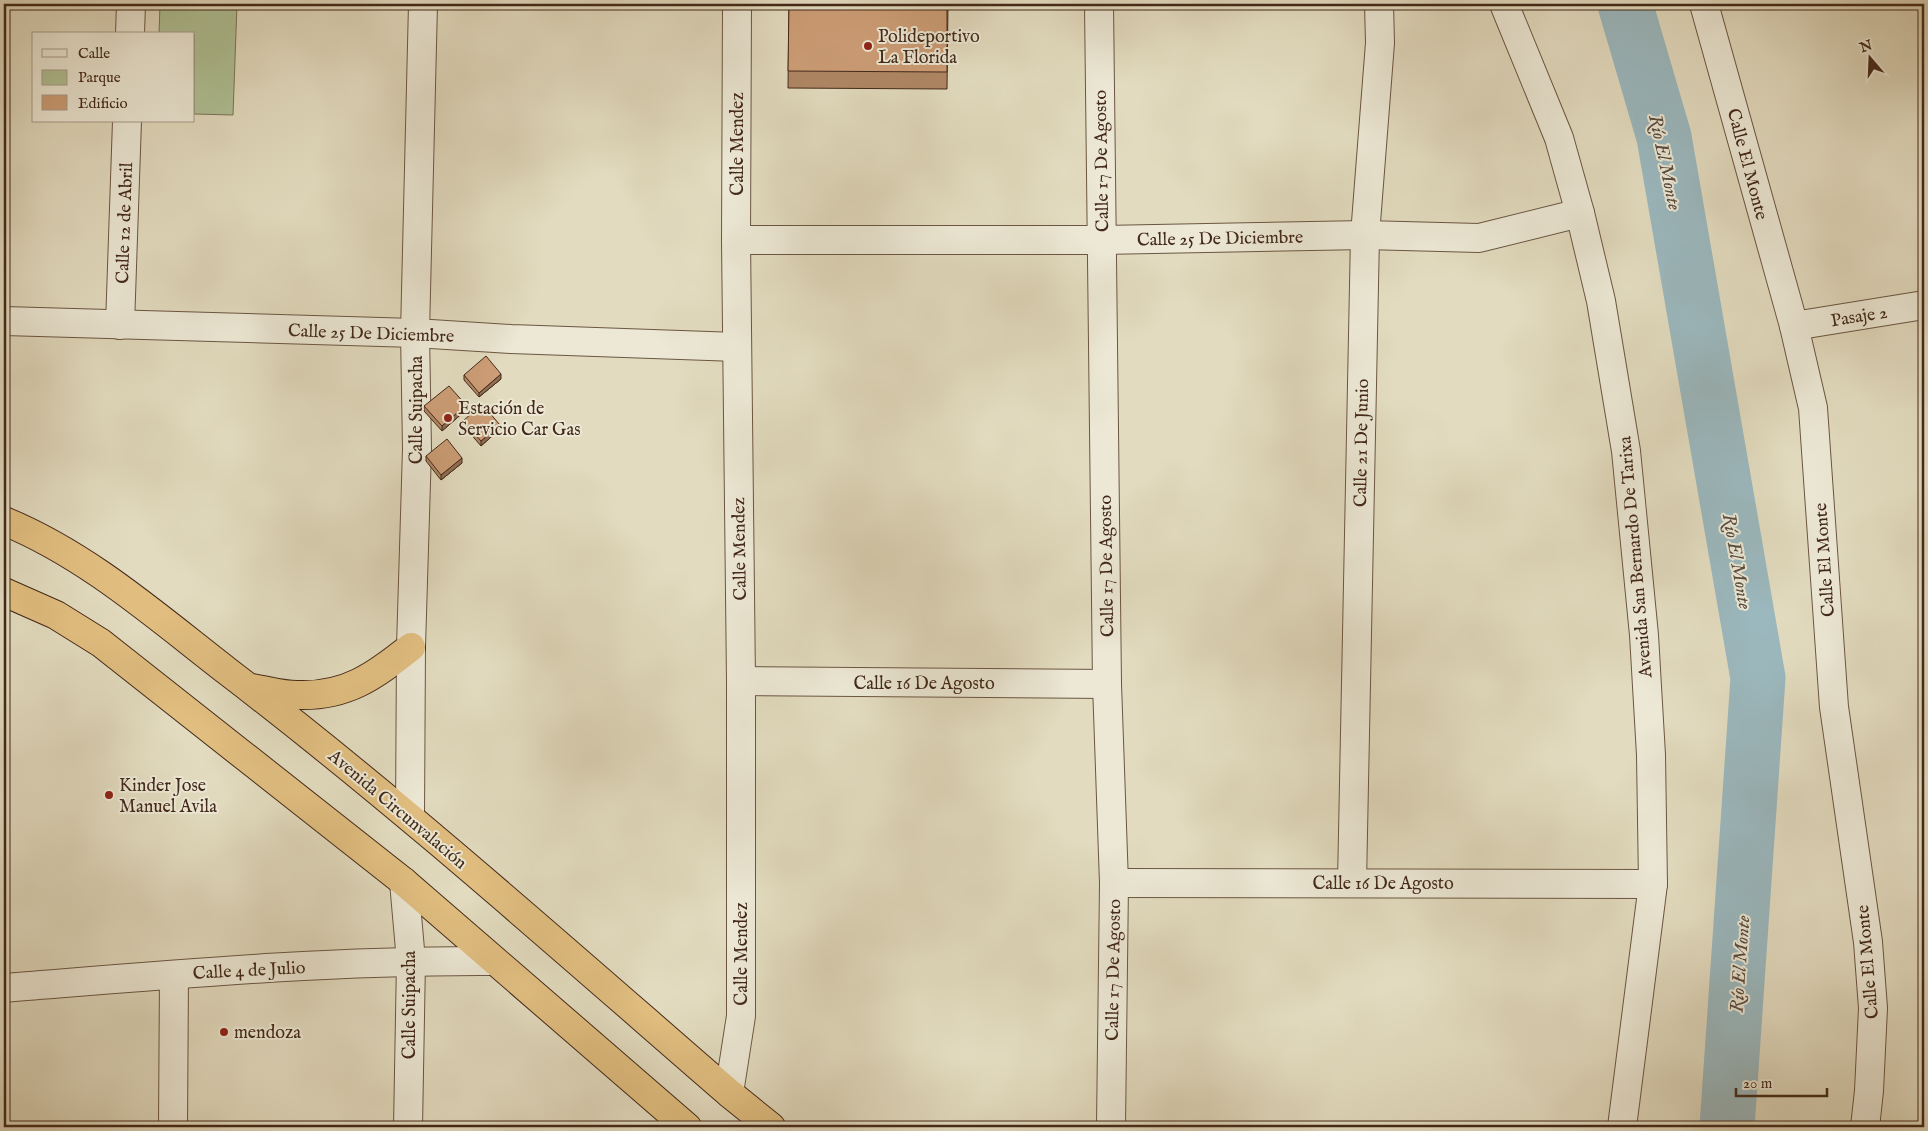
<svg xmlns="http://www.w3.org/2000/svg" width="1928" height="1131" font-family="'IM FELL English',serif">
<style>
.green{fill:#afc195;stroke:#797557}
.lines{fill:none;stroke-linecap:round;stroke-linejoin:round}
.river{stroke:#9bb8be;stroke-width:55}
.minor-casing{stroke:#6b5642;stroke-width:30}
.highway-casing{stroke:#432919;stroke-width:30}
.minor{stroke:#ece8d5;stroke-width:28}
.highway{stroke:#e1be80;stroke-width:28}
.wall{fill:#af8765;stroke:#432919}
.shaded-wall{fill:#8f6e53;stroke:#432919}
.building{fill:#cc9d76;stroke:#432919}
.poi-dot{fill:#8f2418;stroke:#ece8d5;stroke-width:2}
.labels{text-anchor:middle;stroke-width:4;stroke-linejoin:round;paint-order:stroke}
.poi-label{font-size:18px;fill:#432919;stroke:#ece8d5;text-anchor:start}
.street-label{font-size:18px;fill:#432919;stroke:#ece8d5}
.water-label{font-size:19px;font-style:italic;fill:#594d42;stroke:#ece8d5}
</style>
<rect width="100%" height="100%" fill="#e2dbbf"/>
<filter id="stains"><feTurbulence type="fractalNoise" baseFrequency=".004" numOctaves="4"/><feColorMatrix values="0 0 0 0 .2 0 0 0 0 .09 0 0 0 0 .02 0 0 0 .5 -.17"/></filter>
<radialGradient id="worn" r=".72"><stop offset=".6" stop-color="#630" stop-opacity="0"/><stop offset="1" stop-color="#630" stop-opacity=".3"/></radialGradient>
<path class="green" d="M160,4h77l-4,111 -39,-1v-80h-35z"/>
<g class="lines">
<path class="river" d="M1625,4l39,133 94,541 -31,449"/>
<g class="minor-casing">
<g id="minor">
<path d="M1099,4l8,680 7,199 -3,244"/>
<path d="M1504,4l55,134 21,75 21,88 25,150 18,184 7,120 2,129 -31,243"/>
<path d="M1704,4l90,322 19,82 21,299 34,235 5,66 -4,83 -4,36"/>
<path d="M130,34l1,-30"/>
<path d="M736,240h366l263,-5 114,3 101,-25"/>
<path d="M4,321l411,12 96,6 226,8"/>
<path d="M120,325l7,-204"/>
<path d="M1794,326l130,-21"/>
<path d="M741,681l366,3"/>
<path d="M410,816l1,-169 6,-198 -2,-116 8,-329"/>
<path d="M404,882l7,79 -3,166"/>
<path d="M1114,883l539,1"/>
<path d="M1352,883l13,-648 15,-192 -1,-39"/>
<path d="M4,988c163,-13 326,-28 490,-27"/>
<path d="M729,1093l12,-77v-335l-5,-441 1,-236"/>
<path d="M173,1127l1,-152"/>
</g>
</g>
<g class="highway-casing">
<g id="highway">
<path d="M4,521c83,34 152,95 223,150 174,133 337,279 502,422l42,34"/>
<path d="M4,592l52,23 45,28 303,239 283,245"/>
<path d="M252,688c14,2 30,7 45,7 50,2 77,-19 114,-48"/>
</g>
</g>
<use href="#minor" class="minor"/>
<use href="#highway" class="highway"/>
</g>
<g class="wall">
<path d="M789,4h159l-1,85 -159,-1z"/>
<path d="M464,375l37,4 -22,18 -15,-17z"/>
<path d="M424,406l42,4 -24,21 -18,-20z"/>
<path d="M463,421l37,8 -19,17 -18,-21z"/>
<path d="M426,456l36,7 -21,17 -15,-19z"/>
</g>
<g class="shaded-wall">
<path d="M501,374v5l-22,18v-4z"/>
<path d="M466,405v5l-24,21v-5z"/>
<path d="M500,425v4l-19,17v-5z"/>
<path d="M462,458v5l-21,17v-5z"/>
</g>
<g class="building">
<path d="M789,4h158v68l-159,-1z"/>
<path d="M486,356l15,18 -22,19 -15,-18z"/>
<path d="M449,386l17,19 -24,21 -18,-20z"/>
<path d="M482,404l18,21 -19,16 -18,-20z"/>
<path d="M447,439l15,19 -21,17 -15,-19z"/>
</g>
<g class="poi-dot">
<circle cx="868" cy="46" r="5"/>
<circle cx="448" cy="418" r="5"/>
<circle cx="109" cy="795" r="5"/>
<circle cx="224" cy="1032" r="5"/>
</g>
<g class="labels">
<g class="poi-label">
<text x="878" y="42">Polideportivo<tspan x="878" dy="21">La Florida</tspan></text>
<text x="458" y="414">Estación de<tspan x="458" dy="21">Servicio Car Gas</tspan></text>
<text x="119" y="791">Kinder Jose<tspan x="119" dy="21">Manuel Avila</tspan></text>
<text x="234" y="1038">mendoza</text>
</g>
<g class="street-label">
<text transform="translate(737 144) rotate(-90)" y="6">Calle Mendez</text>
<text transform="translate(1101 161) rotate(-91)" y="6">Calle 17 De Agosto</text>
<text transform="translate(1748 164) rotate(75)" y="6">Calle El Monte</text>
<text transform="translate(124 223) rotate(-88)" y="6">Calle 12 de Abril</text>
<text transform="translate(1220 238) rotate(-1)" y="6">Calle 25 De Diciembre</text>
<text transform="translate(1859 316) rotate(-9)" y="6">Pasaje 2</text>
<text transform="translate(371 333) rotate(2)" y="6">Calle 25 De Diciembre</text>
<text transform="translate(416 410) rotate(-90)" y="6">Calle Suipacha</text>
<text transform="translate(1361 443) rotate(-89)" y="6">Calle 21 De Junio</text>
<text transform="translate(739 549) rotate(-91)" y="6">Calle Mendez</text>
<text transform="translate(1635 557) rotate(-95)" y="6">Avenida San Bernardo De Tarixa</text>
<text transform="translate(1824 560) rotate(-94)" y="6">Calle El Monte</text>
<text transform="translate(1106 566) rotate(-91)" y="6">Calle 17 De Agosto</text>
<text x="924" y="689">Calle 16 De Agosto</text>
<text transform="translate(398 809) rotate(40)" y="6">Avenida Circunvalación</text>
<text x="1383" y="889">Calle 16 De Agosto</text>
<text transform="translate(741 954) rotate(-90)" y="6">Calle Mendez</text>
<text transform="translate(1867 962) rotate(-95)" y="6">Calle El Monte</text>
<text transform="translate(249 970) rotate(-3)" y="6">Calle 4 de Julio</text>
<text transform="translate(1113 970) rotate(-89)" y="6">Calle 17 De Agosto</text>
<text transform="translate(409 1005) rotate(-90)" y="6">Calle Suipacha</text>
</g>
<g class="water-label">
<text transform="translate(1666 162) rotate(78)" y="7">Río El Monte</text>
<text transform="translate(1738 561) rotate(80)" y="7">Río El Monte</text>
<text transform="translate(1739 964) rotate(-86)" y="7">Río El Monte</text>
</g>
</g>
<rect width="1928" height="1131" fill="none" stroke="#e2dbbf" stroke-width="20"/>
<rect x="5" y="5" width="1918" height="1121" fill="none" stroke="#432919" stroke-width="2.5"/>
<rect x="10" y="10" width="1908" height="1111" fill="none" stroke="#432919"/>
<rect x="32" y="32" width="162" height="90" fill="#ece8d5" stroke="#a89c8a"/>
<rect x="42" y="49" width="25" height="8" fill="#ece8d5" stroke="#a89c8a"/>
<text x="78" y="58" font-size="15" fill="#432919">Calle</text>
<rect x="42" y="70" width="25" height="15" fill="#afc195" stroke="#a89c8a"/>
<text x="78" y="82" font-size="15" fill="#432919">Parque</text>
<rect x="42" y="95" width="25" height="15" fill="#cc9d76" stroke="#a89c8a"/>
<text x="78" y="108" font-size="15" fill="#432919">Edificio</text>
<g transform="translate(1870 58) rotate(341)" stroke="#ece8d5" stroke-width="4" paint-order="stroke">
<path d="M0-4L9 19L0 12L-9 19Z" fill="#432919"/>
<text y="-8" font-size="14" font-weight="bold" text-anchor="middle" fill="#432919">N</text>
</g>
<path d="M1736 1088v8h91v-8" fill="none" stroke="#432919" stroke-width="2.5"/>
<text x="1743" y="1088" font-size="15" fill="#432919" stroke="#ece8d5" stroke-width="4" paint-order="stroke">20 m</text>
<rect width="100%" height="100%" filter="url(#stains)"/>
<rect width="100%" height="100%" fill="url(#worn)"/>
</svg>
